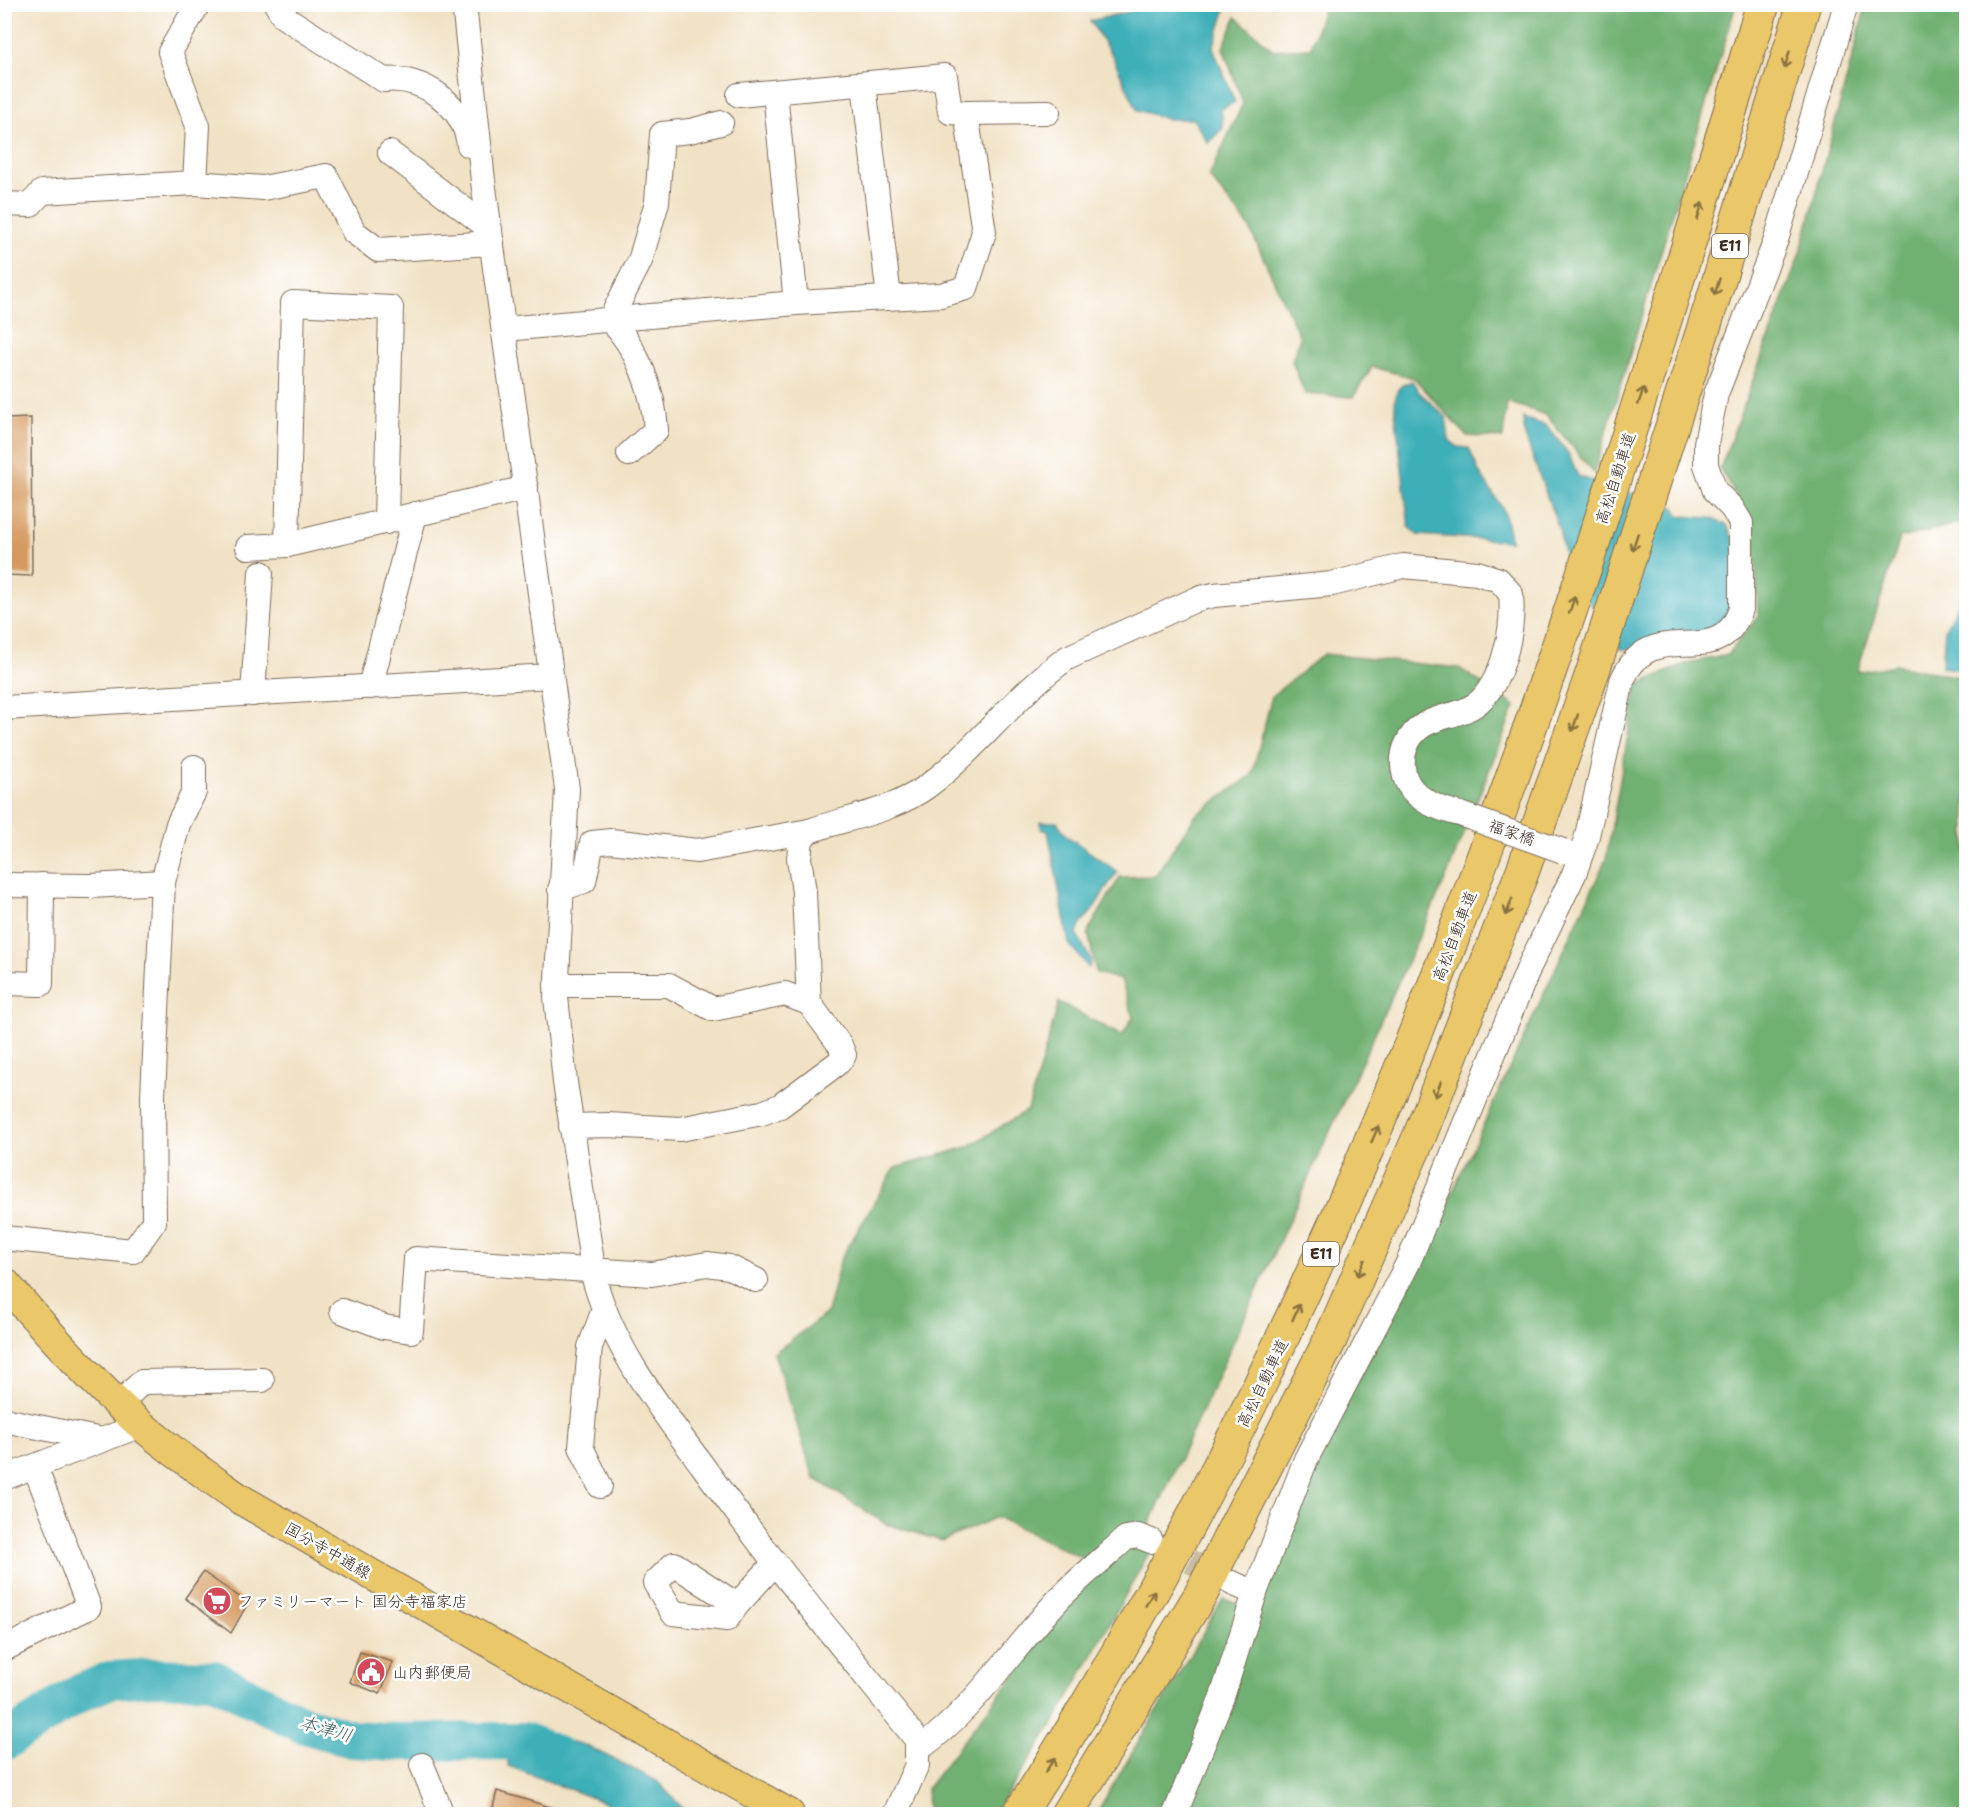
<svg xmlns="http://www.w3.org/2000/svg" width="1971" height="1819" font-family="'Shantell Sans','Klee One',sans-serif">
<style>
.forest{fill:#70b072;stroke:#566d48;stroke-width:1.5}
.water{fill:#3eafb8;stroke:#3c6c6b;stroke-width:1.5}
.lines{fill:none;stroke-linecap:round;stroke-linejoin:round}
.river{stroke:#3eafb8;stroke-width:38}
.building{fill:#d59a5f}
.minor-tunnel{stroke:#cdbda4;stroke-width:24;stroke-dasharray:24 12;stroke-linecap:butt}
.minor-casing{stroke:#7b6a58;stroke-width:26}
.major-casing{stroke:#7b6a58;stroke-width:32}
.highway-casing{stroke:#7b6a58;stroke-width:35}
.minor{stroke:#fff;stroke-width:24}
.major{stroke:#eac769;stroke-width:30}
.highway{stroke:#eac769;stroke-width:33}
.minor-bridge-casing{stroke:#7b6a58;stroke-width:26;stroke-linecap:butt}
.minor-bridge{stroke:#fff;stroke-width:24}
.oneway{stroke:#8a7140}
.labels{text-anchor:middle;stroke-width:5;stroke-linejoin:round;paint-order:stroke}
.shield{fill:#fff;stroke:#766a62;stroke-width:1.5}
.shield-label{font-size:15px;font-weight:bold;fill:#3b2a1e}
.street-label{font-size:16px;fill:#3b2a1e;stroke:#fff}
.poi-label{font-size:16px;fill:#3b2a1e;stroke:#fff;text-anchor:start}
.water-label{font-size:18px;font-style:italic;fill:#3c5f5c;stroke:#fff}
</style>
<rect width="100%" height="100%" fill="#fff"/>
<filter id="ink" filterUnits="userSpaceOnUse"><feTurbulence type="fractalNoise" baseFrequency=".0167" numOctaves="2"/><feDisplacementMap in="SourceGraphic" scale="12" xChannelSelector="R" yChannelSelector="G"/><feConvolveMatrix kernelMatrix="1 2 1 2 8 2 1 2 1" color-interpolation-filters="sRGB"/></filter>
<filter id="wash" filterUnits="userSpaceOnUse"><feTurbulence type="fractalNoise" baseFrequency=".008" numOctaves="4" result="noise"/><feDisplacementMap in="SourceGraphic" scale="24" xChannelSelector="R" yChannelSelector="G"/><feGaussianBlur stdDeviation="1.35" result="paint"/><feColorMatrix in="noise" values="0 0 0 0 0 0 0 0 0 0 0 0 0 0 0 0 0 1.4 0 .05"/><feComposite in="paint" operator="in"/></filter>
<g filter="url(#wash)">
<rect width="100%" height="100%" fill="#f1e2c5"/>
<g class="forest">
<path d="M1324,5h412l-142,468 -48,-58 -39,-13 -4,36 -36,-2 -53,-58 -42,-11 -19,30 -48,-3 -13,-33 8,-24 -52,-112 -39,-48 34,-74 -20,-55 13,-31 37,33 38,-2z"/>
<path d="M1866,5h100v522l-6,-4 -60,15 -43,134 38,-7 71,13v1136h-870l127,-215 33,10 56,-145 104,-193 190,-412 31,-174 50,-22 41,-8 30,-39 -4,-91 -34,-56 81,-218z"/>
<path d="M1324,654l135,14 56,38 -70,174 -295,644 -1,29 -93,167 -62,94h-67v-26l163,-211 -10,-20 -83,-40 -55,24 -56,-17 -72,-46 -40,-125 53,-40 14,-55 54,-90 73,-21 60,-37 31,-108 63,34 11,-19 -12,-37 -25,-7 -8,-41 32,-55 35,-1 40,-60 57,-41 20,-79z"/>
</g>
<g class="water">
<path d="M1157,5h70l-14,43 22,54 -14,7 2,19 -15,15 -15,-24h-26l-30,-9 -25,-55 -22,-34z"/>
<path d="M1412,381l7,11 27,25 3,23 9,7 11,1 10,24 25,39 7,30 -93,-6 -9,-8 -14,-117c0,-16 0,-24 17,-29z"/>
<path d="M1523,418l24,8 21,27 10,23 96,31 6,9 30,2 17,7 8,18 -4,74 -9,14 -86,18h-16l-53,-82 -8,-38 -34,-93z"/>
<path d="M1966,587v84l-24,-4 3,-37z"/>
<path d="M1041,822h16l10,14 51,36c-10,11 -16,23 -24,36 -8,13 -12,8 -17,27l14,25 -2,8 -20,-24 -21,-113 -7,-2z"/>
<path d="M509,1728l76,17 72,36 31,33h-68l-9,-9 -103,-39z"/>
</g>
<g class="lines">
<path class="river" d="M4,1742l76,-49 30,-13 43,-3 61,2 88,45 50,15 44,3 128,-1 33,14"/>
</g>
<g id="blocks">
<g class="building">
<path d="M31,418l1,158 -28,-1v-156z"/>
<path d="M203,1572l45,31 -17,30 -46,-35z"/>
<path d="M360,1652l33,10 -13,32 -30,-12z"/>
<path d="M497,1791l63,19 -1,5h-68z"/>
</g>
</g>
</g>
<g filter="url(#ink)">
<use href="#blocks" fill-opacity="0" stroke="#7b6a58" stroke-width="1.5"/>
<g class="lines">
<path class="minor-tunnel" d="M1158,1545l68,35"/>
<g class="minor-casing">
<g id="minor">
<path d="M276,4l8,13 100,63c40,-4 80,25 85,65"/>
<path d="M464,4l19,177 84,608 -11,208 9,85 30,200c20,69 65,126 107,183 68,95 142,184 215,275v25l-22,49"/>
<path d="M864,84l25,214"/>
<path d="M775,92l21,211"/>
<path d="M966,113l82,-1"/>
<path d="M390,153l100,76"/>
<path d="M195,183l68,5 63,-12 28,56 24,18 114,-7"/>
<path d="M4,204l26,1 12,-13 153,-9 3,-57 -28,-74 28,-48"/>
<path d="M505,329l291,-26 145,-8 25,-7 18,-56 -18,-119 -16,-1 -5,-36 -206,19"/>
<path d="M629,454l27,-24c-2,-39 -19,-83 -46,-110l30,-59 17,-59 5,-68 28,-3 31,-8"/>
<path d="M287,545l6,-242 98,5 -5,214"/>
<path d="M248,547l39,-2 239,-57"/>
<path d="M370,687l45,-173"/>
<path d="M253,694l8,-121"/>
<path d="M4,708l546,-32"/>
<path d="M4,885l87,1 72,-4"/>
<path d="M560,889l24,-8 8,-38 19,-2 86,10 112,-20"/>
<path d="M4,983l37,1 1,-99"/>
<path d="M556,985h113l44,24 72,-15 24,9"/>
<path d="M571,1126l37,-1 72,4 82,-16 18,-7 59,-44 5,-7 -4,-10 -31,-42 -5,-111 -5,-34 2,-19 8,-8c40,-14 84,-19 120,-46 50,-38 87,-91 138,-127l130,-59 17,-4 118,-11 71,-18 74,7 22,7 12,14c3,33 -6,80 -29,105 -22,23 -61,11 -76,47 -4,10 -4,21 -1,31 8,23 34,32 55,37"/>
<path d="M4,1238l129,13 21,-29 -1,-126 10,-214 15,-58 16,-32v-25"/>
<path d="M342,1311l42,16 27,4 5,-72 236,15 55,-10 22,3 27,13"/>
<path d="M119,1404l23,-22 120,-2"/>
<path d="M4,1420l98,20"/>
<path d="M4,1478l137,-53"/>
<path d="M600,1486l-19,-39 9,-100 13,-35"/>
<path d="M1232,1583l23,10"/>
<path d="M737,1605l-10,14 -54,-6 -18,-30 19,-19 63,41 37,-41"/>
<path d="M4,1649l85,-42 -54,-140"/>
<path d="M919,1749c56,-40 92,-99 139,-149 21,-22 46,-42 68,-62l12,-2 13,5"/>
<path d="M422,1765l20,49"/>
<path d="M1175,1814l47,-117 33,-104 51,-134 102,-196 122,-298 44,-91 12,-34 36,-159c30,-71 96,-4 119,-72v-86l-9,-15 -17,-17 -9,-26v-22l10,-49 60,-154 70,-236"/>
</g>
</g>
<g class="major-casing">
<path id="major" d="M4,1282c44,50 87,99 137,143 31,27 65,50 99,74l549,315"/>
</g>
<g class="highway-casing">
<g id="highway">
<path d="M1019,1814c358,-553 552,-1184 744,-1810"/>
<path d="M1067,1814l134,-220 129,-254 90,-205 103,-265 71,-202 121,-375 89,-289"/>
</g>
</g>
<use href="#minor" class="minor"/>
<use href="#major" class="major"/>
<use href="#highway" class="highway"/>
<g class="minor-bridge-casing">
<path id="minor-bridge" d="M1460,814l103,37"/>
</g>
<use href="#minor-bridge" class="minor-bridge"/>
</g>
<defs><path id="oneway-shaft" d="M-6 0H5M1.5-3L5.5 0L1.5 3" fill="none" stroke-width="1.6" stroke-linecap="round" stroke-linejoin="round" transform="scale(1.5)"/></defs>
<g class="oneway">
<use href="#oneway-shaft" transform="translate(1787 60) rotate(107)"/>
<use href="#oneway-shaft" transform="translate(1700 211) rotate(-73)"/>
<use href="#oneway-shaft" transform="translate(1717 287) rotate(107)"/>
<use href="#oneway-shaft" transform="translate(1641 396) rotate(-72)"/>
<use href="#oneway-shaft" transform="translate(1635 542) rotate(108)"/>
<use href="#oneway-shaft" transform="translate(1572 605) rotate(-71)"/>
<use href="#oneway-shaft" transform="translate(1575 723) rotate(109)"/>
<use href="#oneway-shaft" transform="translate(1509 907) rotate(111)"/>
<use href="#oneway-shaft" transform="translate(1438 1089) rotate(111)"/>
<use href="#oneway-shaft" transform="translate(1375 1134) rotate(-66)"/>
<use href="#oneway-shaft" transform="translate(1361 1268) rotate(114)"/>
<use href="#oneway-shaft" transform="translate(1296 1312) rotate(-66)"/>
<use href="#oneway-shaft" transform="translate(1150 1598) rotate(-60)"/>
<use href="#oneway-shaft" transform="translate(1050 1765) rotate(-57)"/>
</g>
</g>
<defs>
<g id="supermarket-disc" transform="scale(1.5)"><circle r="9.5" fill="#d1495b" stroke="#fff"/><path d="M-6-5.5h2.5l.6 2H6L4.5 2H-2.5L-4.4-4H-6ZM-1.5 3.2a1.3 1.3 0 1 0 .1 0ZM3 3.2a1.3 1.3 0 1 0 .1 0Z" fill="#fff"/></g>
<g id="civic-disc" transform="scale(1.5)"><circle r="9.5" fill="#d1495b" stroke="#fff"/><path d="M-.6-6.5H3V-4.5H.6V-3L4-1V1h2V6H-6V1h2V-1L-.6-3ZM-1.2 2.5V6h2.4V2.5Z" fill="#fff"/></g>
</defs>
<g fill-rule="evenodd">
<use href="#supermarket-disc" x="217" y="1601"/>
<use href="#civic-disc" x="371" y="1672"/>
</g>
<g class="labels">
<g class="shield">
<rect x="1712" y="234" width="36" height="24" rx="4.5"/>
<rect x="1303" y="1242" width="36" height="24" rx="4.5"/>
</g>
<g class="shield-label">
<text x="1730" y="251">E11</text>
<text x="1321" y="1259">E11</text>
</g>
<g class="street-label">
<text transform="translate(1615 478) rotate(-72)" y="6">高松自動車道</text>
<text transform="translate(1512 832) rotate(19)" y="6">福家橋</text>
<text transform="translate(1454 936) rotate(-69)" y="6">高松自動車道</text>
<text transform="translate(1262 1383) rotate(-64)" y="6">高松自動車道</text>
<text transform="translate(328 1550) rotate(30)" y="6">国分寺中通線</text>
</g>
<g class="poi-label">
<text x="238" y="1607">ファミリーマート 国分寺福家店</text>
<text x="392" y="1678">山内郵便局</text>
</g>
<g class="water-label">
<text transform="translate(326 1729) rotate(16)" y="6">本津川</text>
</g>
</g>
<rect width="1971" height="1819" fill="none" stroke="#fff" stroke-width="24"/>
</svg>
